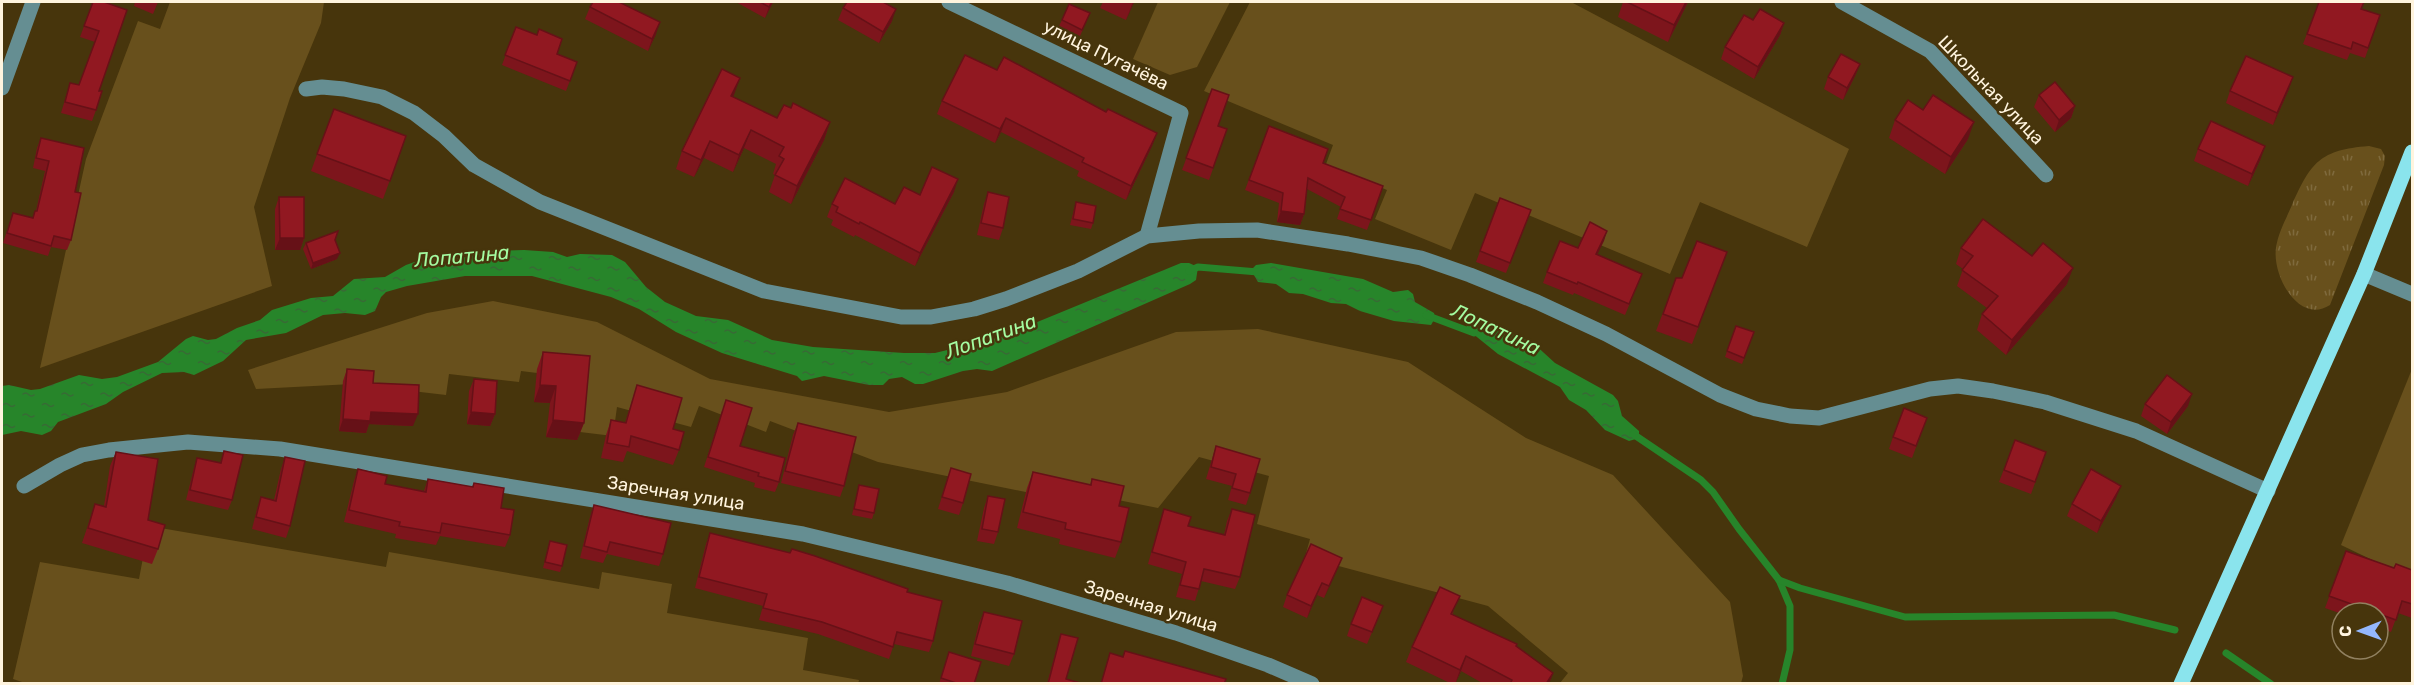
<svg xmlns="http://www.w3.org/2000/svg" width="2414" height="685" font-family="Rubik,sans-serif">
<style>
.grass{fill:url(#grass-tufts)}
.garden{fill:#68501c}
.water{fill:url(#water-ripples)}
.lines{fill:none;stroke-linecap:round;stroke-linejoin:round}
.stream{stroke:#27852a;stroke-width:7}
.minor{stroke:#658e92;stroke-width:15}
.major{stroke:#8ae4ed;stroke-width:15}
.wall{fill:#7d151c}
.shaded-wall{fill:#661117}
.building{fill:#911821;stroke:#661117;stroke-width:1.5}
.labels{text-anchor:middle;stroke-width:5;stroke-linejoin:round;paint-order:stroke}
.street-label{font-size:18px;fill:#fff4de;stroke:#47350c}
.water-label{font-size:20px;font-style:italic;fill:#a4fca1;stroke:#47350c}
</style>
<defs>
<pattern id="grass-tufts" width="24" height="20" patternUnits="userSpaceOnUse" patternTransform="scale(1.5)"><rect width="24" height="20" fill="#68501c"/><path d="M3 7l-1-3M5 7V3M7 7l1-3M15 17l-1-3M17 17v-4M19 17l1-3" fill="none" stroke="#7f6a3d"/></pattern>
<pattern id="water-ripples" width="26" height="14" patternUnits="userSpaceOnUse" patternTransform="scale(1.5)"><rect width="26" height="14" fill="#27852a"/><path d="M2 4q2-2 4 0t4 0M15 11q2-2 4 0t4 0" fill="none" stroke="#386a35"/></pattern>
</defs>
<rect width="100%" height="100%" fill="#47350c"/>
<path class="grass" d="M2369,146l12,3 4,7 -1,9 -54,140c-31,20 -58,-29 -54,-57 2,-15 10,-29 16,-43 19,-43 28,-55 77,-59z"/>
<g class="garden">
<path d="M170,2h154l-3,21 -31,75 -36,109 18,79 -232,82 46,-209 52,-138 22,8z"/>
<path d="M1158,2h72l-33,65 -27,8 -37,-16z"/>
<path d="M1250,2h321l278,147 -42,98 -107,-45 -30,72 -195,-81 -24,57 -76,-31 12,-29 -61,-26 7,-19 -129,-54z"/>
<path d="M493,301l104,21 113,57 179,33 118,-20 169,-60 82,-3 150,33 118,76 87,37 117,127 13,74 -2,7h-181l8,-10 -80,-67 -183,-49 5,-18 -53,-15 12,-48 -70,-19 -41,51 -90,-18 -3,10 -187,-38 -108,-41 -4,11 -67,-26 -8,21 -74,-20 -4,29 -33,-4 6,-53 -65,-8 -2,11 -70,-8 -3,21 -94,-11 -96,5 -8,-19 179,-57z"/>
<path d="M2412,369v210l-71,-34z"/>
<path d="M149,526l237,41 3,-15 210,37 3,-17 70,12 -5,29 141,25 -5,32 56,10 -1,4h-830l-15,-5 27,-117 99,17z"/>
</g>
<g class="water">
<path d="M524,250l29,2 14,5 13,-3 32,1 13,7 21,25 19,15 31,14 32,4 44,20 41,7 91,6h31l66,-16 180,-74h8l9,4 -2,13 -6,4 -198,87 -15,-2 -14,2 -40,13h-8l-13,-7 -13,2 -6,6h-14l-45,-9 -22,5 -5,-5 -75,-23 -46,-21 -37,-23 -28,-12 -79,-21h-67l-58,10 -21,6 -5,5 -6,14 -10,4 -20,-2 -22,2 -37,18 -40,7 -23,21 -29,14 -10,-3 -22,1 -39,19 -17,12 -48,18 -7,9 -9,4 -21,-4 -19,4v-49l7,-1 22,5 9,-1 39,-14 23,4 15,-2 41,-15 28,-23 7,-3 15,4 8,-1 21,-11 23,-8 12,-10 39,-12 22,-2 21,-17 31,-2 21,-12 23,-8 32,1 31,-7z"/>
<path d="M1271,263l92,16 30,13 15,-2 5,4 2,8 19,11 1,5 -4,7 -37,-4 -34,-10 -14,-7 -15,-1 -28,-9 -14,-1 -13,-9 -18,-2 -7,-12 5,-5z"/>
<path d="M1473,318l59,24 23,21 58,32 5,6 4,15 17,15v7l-10,3 -24,-11 -19,-20 -17,-10 -9,-13 -62,-33 -31,-25 -1,-8z"/>
</g>
<g class="lines">
<g class="stream">
<path d="M1189,271l9,-4 60,5"/>
<path d="M1426,315l48,18"/>
<path d="M1633,434l68,46 12,12 26,37 40,51 11,26v44l-8,34"/>
<path d="M1779,580l21,8 105,29 209,-2 61,15"/>
<path d="M2226,653l45,31"/>
</g>
<g class="minor">
<path d="M949,2l232,111 -34,123"/>
<path d="M1842,2l88,49 116,124"/>
<path d="M2,88l31,-86"/>
<path d="M306,89l16,-2 22,2 38,8 32,16 30,23 30,29 66,37 224,89 137,26h30l43,-8 32,-10 72,-28 69,-35 52,-5 58,-1 91,14 73,14 49,17 67,27 69,32 114,61 36,14 34,7 29,2 111,-29 28,-3 35,5 52,11 91,29 132,60"/>
<path d="M2364,274l48,20"/>
<path d="M24,486l36,-21 22,-10 27,-5 79,-8 92,7 523,85 204,49 169,50 92,32 44,19"/>
</g>
<path class="major" d="M2181,684l183,-410 48,-122"/>
</g>
<g class="wall">
<path d="M93,2h11l-5,89 -3,19 -4,11 -31,-8 9,-30 9,2 16,-43 -15,-5z"/>
<path d="M135,2h23l-5,12 -19,-8z"/>
<path d="M736,2h37l-8,16z"/>
<path d="M1103,2h31l-8,18 -26,-12z"/>
<path d="M1623,2h65l-20,40 -50,-25z"/>
<path d="M2319,2l42,7 19,6 -15,43 -15,-5 -3,7 -44,-16z"/>
<path d="M590,7l66,27 -8,17 -63,-32z"/>
<path d="M843,8l49,13 -13,22 -41,-23z"/>
<path d="M1090,13l-10,23 -21,-10 3,-6z"/>
<path d="M1753,20l31,3 -4,12 -26,44 -33,-20 4,-12z"/>
<path d="M516,27l41,27 20,8 -11,29 -64,-26z"/>
<path d="M1860,64l-5,12 -12,24 -19,-11 4,-12z"/>
<path d="M1212,89l6,37 9,3 -18,51 -27,-10z"/>
<path d="M2289,89l-16,36 -47,-22 4,-12z"/>
<path d="M2039,95l36,11 -4,12 -16,14 -21,-25z"/>
<path d="M733,97l44,21 14,-10 39,14 -6,18 -33,64 -22,-12 6,-17 -2,-1 3,-10 -32,-16 -11,24 -29,-14 -10,19 -18,-8 6,-18z"/>
<path d="M942,101l164,11 51,21 -5,13 -26,54 -49,-24 2,-5 -78,-39 -6,11 -58,-29z"/>
<path d="M334,109l72,27 -23,63 -72,-28z"/>
<path d="M1895,120l73,19 -23,35 -56,-36z"/>
<path d="M1269,126l54,37 60,23 -16,44 -30,-11 4,-12 -34,-18 -3,25 -4,11 -23,-3 2,-19 -34,-13z"/>
<path d="M41,138l34,54 -4,48 -4,10 -16,-3 -3,9 -45,-13 10,-30 19,5 4,-7 9,-40 -12,-3 4,-20z"/>
<path d="M2198,149l63,9 -13,28 -54,-25z"/>
<path d="M954,192l-39,74 -60,-31 -1,2 -23,-12 2,-5 -6,-3 5,-13h63l25,-9z"/>
<path d="M988,192l15,36 -4,12 -22,-5 7,-31z"/>
<path d="M279,197l25,41 -4,12h-25v-41z"/>
<path d="M1500,198l31,12 -25,63 -30,-11z"/>
<path d="M1076,202l17,21 -2,6 -21,-4z"/>
<path d="M1607,231l-10,24 41,29 -13,31 -51,-22 -1,2 -30,-12 4,-11 31,-24z"/>
<path d="M335,240l2,19 -26,10 -8,-20 3,-6z"/>
<path d="M1961,248l106,36 -61,71 -29,-25 5,-16 5,-6 -30,-22 6,-17 -7,-5z"/>
<path d="M1727,252l-35,92 -36,-13 20,-53h6z"/>
<path d="M1736,326l18,6 -12,32 -17,-7z"/>
<path d="M543,352l41,71 -7,17 -31,-3 4,-34 -16,-1 3,-33z"/>
<path d="M347,369l26,14 40,43 -44,-2 -3,9 -27,-2 4,-50z"/>
<path d="M474,379l21,35 -5,12 -23,-2 2,-33z"/>
<path d="M637,385l36,44 6,21 -6,15 -46,-14 -4,11 -22,-4 5,-23 5,-15 14,3z"/>
<path d="M2145,404l43,2 -21,28 -26,-18z"/>
<path d="M722,411l18,35 39,36 -4,10 -21,-5 1,-4 -51,-16z"/>
<path d="M1927,418l-15,40 -23,-9 4,-12z"/>
<path d="M798,423l46,63 -4,11 -59,-14 12,-48z"/>
<path d="M2015,440l31,12 -15,42 -32,-12z"/>
<path d="M1216,446l34,47 -4,12 -18,-5 4,-14 -26,-7z"/>
<path d="M224,451l8,49 -4,10 -42,-10 8,-32 3,-10 23,5z"/>
<path d="M116,452l32,68 10,29 -6,15 -70,-21 13,-39 9,2 6,-40z"/>
<path d="M285,457l5,69 -4,12 -34,-9 5,-20 4,-12 13,3 7,-31z"/>
<path d="M951,468l12,35 -4,12 -21,-6z"/>
<path d="M358,469l27,15 39,7 4,-12 44,8 2,-4 27,25 9,27 -5,12 -65,-11 -4,9 -41,-7 1,-4 -52,-12 10,-41z"/>
<path d="M1033,472l57,13 2,-6 27,27 2,36 -6,16 -56,-14 1,-5 -43,-11 10,-40z"/>
<path d="M859,485l15,28 -2,6 -20,-4z"/>
<path d="M988,496l10,36 -4,12 -17,-3 7,-33z"/>
<path d="M2116,498l-19,35 -30,-17 5,-12z"/>
<path d="M594,505l69,49 -4,12 -52,-12 -4,9 -23,-5 10,-41z"/>
<path d="M1164,509l24,17 36,9 3,-14 5,-12 8,68 -5,12 -34,-8 -6,20 -19,-4 6,-23 -34,-10 12,-43z"/>
<path d="M710,533l197,59 26,49 -4,11 -35,-8 -5,15 -71,-25 -59,-14 4,-14 -68,-18 11,-44z"/>
<path d="M550,541l12,25 -2,6 -17,-4z"/>
<path d="M2346,551l48,17 18,2v48l-14,-5 -7,19 -13,-5v-14h-36v1l-17,-6z"/>
<path d="M1342,558l-18,40 -7,-3 -10,23 -24,-11 4,-12z"/>
<path d="M1454,611l-2,4 64,31 37,27 -4,11h-65l-23,-13 -6,13h-3l-46,-22 6,-15z"/>
<path d="M984,612l30,42 -5,12 -38,-10 8,-33z"/>
<path d="M1378,618l-11,26 -20,-8 4,-12z"/>
<path d="M1061,634l5,45 18,5h-37l10,-37z"/>
<path d="M949,652l25,32h-35z"/>
</g>
<g class="shaded-wall">
<path d="M772,2h1l-8,16 4,-11z"/>
<path d="M1133,2h1l-8,18z"/>
<path d="M1686,2h2l-20,40 6,-17z"/>
<path d="M896,9l-4,12 -13,22 4,-11z"/>
<path d="M660,22l-4,12 -8,17 4,-12z"/>
<path d="M1784,23l-4,12 -26,44 4,-12z"/>
<path d="M1860,64l-5,12 -12,24 4,-12z"/>
<path d="M2293,77l-4,12 -16,36 4,-12z"/>
<path d="M740,78l-6,17 -9,18 6,-17z"/>
<path d="M2075,106l-4,12 -16,14 4,-12z"/>
<path d="M1006,118l-5,14 -6,11 5,-14z"/>
<path d="M830,122l-6,18 -33,64 6,-18z"/>
<path d="M1974,122l-6,17 -23,35 6,-17z"/>
<path d="M751,130l-7,18 -11,24 6,-17z"/>
<path d="M1157,133l-5,13 -26,54 5,-14z"/>
<path d="M710,141l-6,17 -10,19 7,-17z"/>
<path d="M2265,146l-4,12 -13,28 4,-12z"/>
<path d="M958,179l-4,13 -39,74 5,-13z"/>
<path d="M1281,211l23,3 -4,11 -23,-3z"/>
<path d="M1607,231l-3,10 -12,24 4,-11z"/>
<path d="M280,238h24l-4,12h-25z"/>
<path d="M340,253l-3,6 -26,10 2,-6z"/>
<path d="M2073,268l-6,16 -61,71 6,-15z"/>
<path d="M540,385l16,1 -6,17 -16,-1z"/>
<path d="M2192,394l-4,12 -21,28 4,-12z"/>
<path d="M371,412l47,2 -5,12 -44,-2 -3,9 -27,-2 4,-12z"/>
<path d="M471,412l24,2 -5,12 -23,-2z"/>
<path d="M553,420l31,3 -7,17 -31,-3z"/>
<path d="M2121,486l-5,12 -19,35 4,-12z"/>
<path d="M1342,558l-5,12 -13,28 5,-12z"/>
<path d="M1322,583l-5,12 -10,23 4,-12z"/>
<path d="M1466,656l-5,15 -6,13 5,-14z"/>
<path d="M1553,673l-4,11h-3z"/>
</g>
<g class="building">
<path d="M93,2h11l23,8 -28,81h3l-6,19 -31,-8 5,-19 9,2 20,-54 -15,-5z"/>
<path d="M593,2h26l41,20 -8,17 -62,-32z"/>
<path d="M760,2h12l-3,5z"/>
<path d="M847,2h36l13,7 -13,23 -40,-24z"/>
<path d="M1627,2h59l-12,23z"/>
<path d="M2319,2h45l-3,7 19,6 -12,33 -15,-6 -2,7 -44,-15z"/>
<path d="M1069,4l21,9 -8,17 -20,-10z"/>
<path d="M1760,9l24,14 -26,44 -33,-20 19,-32 9,5z"/>
<path d="M516,27l21,8 2,-6 23,10 -5,15 20,8 -7,19 -65,-26z"/>
<path d="M1841,54l19,10 -13,24 -19,-11z"/>
<path d="M965,55l32,15 7,-13 102,55 2,-3 49,24 -26,53 -49,-24 2,-4 -78,-40 -6,11 -58,-28z"/>
<path d="M2246,56l47,21 -16,36 -47,-22z"/>
<path d="M722,69l18,9 -9,18 46,22 7,-13 7,3 2,-5 37,19 -33,64 -22,-11 9,-16 -5,-3 5,-9 -33,-17 -12,25 -29,-14 -9,19 -19,-9z"/>
<path d="M2055,82l20,24 -16,14 -20,-25z"/>
<path d="M1212,89l17,6 -11,31 9,3 -14,39 -27,-10z"/>
<path d="M1933,95l41,27 -23,35 -56,-37 13,-20 15,10z"/>
<path d="M334,109l72,27 -16,45 -73,-27z"/>
<path d="M2211,121l54,25 -13,28 -54,-25z"/>
<path d="M1269,126l59,23 -5,14 60,23 -12,34 -31,-11 5,-12 -37,-19 -4,36 -23,-3 2,-18 -34,-13z"/>
<path d="M41,138l43,10 -9,44 6,1 -10,47 -17,-4 -3,10 -44,-13 6,-20 20,5 2,-7h2l12,-50 -13,-3z"/>
<path d="M932,167l26,12 -38,74 -60,-31 -1,2 -23,-12 2,-5 -6,-3 13,-26 50,26 9,-17 16,8z"/>
<path d="M988,192l21,5 -6,31 -22,-5z"/>
<path d="M279,197h25v41h-24z"/>
<path d="M1500,198l31,12 -21,53 -30,-12z"/>
<path d="M1076,202l20,4 -3,17 -20,-4z"/>
<path d="M1983,219l49,37 11,-13 30,25 -61,72 -30,-26 16,-18 -36,-26 11,-14 -12,-8z"/>
<path d="M1590,222l17,9 -11,23 46,20 -13,30 -51,-22 -1,2 -30,-12 13,-31 18,7z"/>
<path d="M338,231l-3,9 5,13 -27,10 -7,-20z"/>
<path d="M1697,241l30,11 -29,75 -35,-13 13,-36h6z"/>
<path d="M1736,326l18,6 -10,26 -17,-7z"/>
<path d="M543,352l47,4 -6,67 -31,-3 3,-34 -16,-1z"/>
<path d="M347,369l27,2 -1,12 46,2 -1,29 -47,-2 -1,9 -27,-2z"/>
<path d="M2167,375l25,19 -21,28 -26,-18z"/>
<path d="M474,379l23,2 -2,33 -24,-2z"/>
<path d="M637,385l45,13 -9,31 11,3 -5,18 -48,-14 -2,11 -22,-4 4,-23 15,3z"/>
<path d="M726,400l26,8 -12,38 45,12 -6,24 -21,-6 1,-3 -51,-16z"/>
<path d="M1904,408l23,10 -11,28 -23,-9z"/>
<path d="M798,423l58,14 -12,49 -59,-15z"/>
<path d="M2015,440l31,12 -11,30 -31,-12z"/>
<path d="M1216,446l44,13 -10,34 -18,-5 4,-14 -25,-7z"/>
<path d="M224,451l19,4 -11,45 -42,-10 7,-32 24,5z"/>
<path d="M116,452l42,7 -10,61 17,5 -7,24 -70,-21 7,-24 11,3z"/>
<path d="M285,457l20,4 -15,65 -34,-9 5,-20 15,4z"/>
<path d="M951,468l20,6 -8,29 -21,-6z"/>
<path d="M358,469l29,7 -2,8 41,8 2,-13 45,8 1,-4 30,5 -3,20 13,2 -4,25 -68,-12 -2,10 -41,-7 1,-4 -51,-12z"/>
<path d="M2091,469l30,17 -20,35 -29,-17z"/>
<path d="M1033,472l58,13 1,-6 32,7 -5,20 10,2 -8,34 -56,-13 1,-6 -43,-11z"/>
<path d="M859,485l20,4 -5,24 -20,-4z"/>
<path d="M988,496l17,3 -7,33 -16,-3z"/>
<path d="M594,505l77,18 -8,31 -53,-12 -3,10 -23,-6z"/>
<path d="M1164,509l27,8 -3,9 37,9 7,-26 23,6 -15,62 -36,-8 -5,20 -19,-4 6,-23 -34,-10z"/>
<path d="M710,533l80,20 2,-4 23,7 93,33 -1,3 35,9 -9,40 -36,-9 -4,15 -71,-25 -59,-14 4,-14 -68,-17z"/>
<path d="M550,541l17,4 -5,21 -17,-4z"/>
<path d="M1311,544l31,14 -13,28 -7,-3 -11,23 -24,-11z"/>
<path d="M2346,551l48,17 2,-4 16,6v34l-10,-3 -6,19 -67,-24z"/>
<path d="M1440,587l20,9 -9,18 66,30 -1,2 37,27 -7,11h-36l2,-4 -46,-24 -6,14 -48,-23z"/>
<path d="M1362,597l21,9 -11,26 -21,-8z"/>
<path d="M984,612l38,9 -8,33 -39,-10z"/>
<path d="M1061,634l17,4 -12,41 18,5h-36z"/>
<path d="M1125,651l101,28 -2,5h-123l9,-31 13,4z"/>
<path d="M949,652l32,10 -7,22h-15l-18,-6z"/>
</g>
<g class="labels">
<g class="street-label">
<text transform="translate(1106 55) rotate(26)" y="6">улица Пугачёва</text>
<text transform="translate(1991 90) rotate(46)" y="6">Школьная улица</text>
<text transform="translate(676 493) rotate(9)" y="6">Заречная улица</text>
<text transform="translate(1151 606) rotate(17)" y="6">Заречная улица</text>
</g>
<g class="water-label">
<text transform="translate(462 256) rotate(-5)" y="7">Лопатина</text>
<text transform="translate(1496 329) rotate(25)" y="7">Лопатина</text>
<text transform="translate(991 336) rotate(-20)" y="7">Лопатина</text>
</g>
</g>
<rect width="2414" height="685" fill="none" stroke="#fff4de" stroke-width="6"/>
<g transform="translate(2360 631) rotate(269)"><circle r="28" fill="#47350c" stroke="#918160" stroke-width="1.5"/>
<path d="M0-4.5L10 22L0 15L-10 22Z" fill="#94b7fd"/>
<text y="-9" font-size="16" font-weight="bold" text-anchor="middle" fill="#fff4de">С</text>
</g>
</svg>
